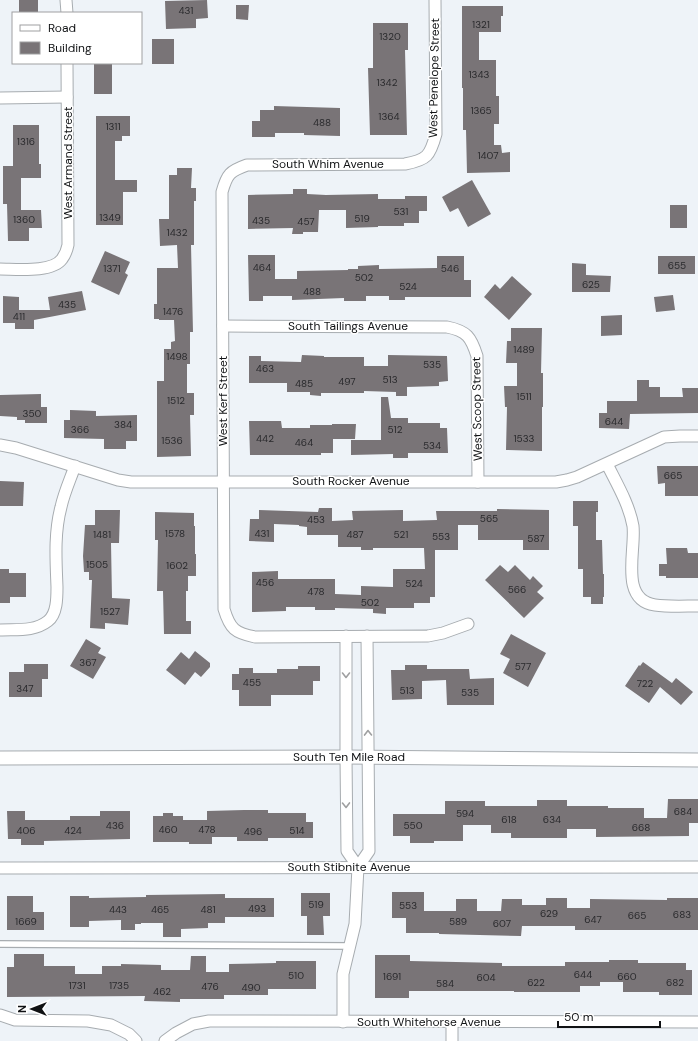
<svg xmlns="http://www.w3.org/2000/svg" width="698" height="1041" font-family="'DM Sans',sans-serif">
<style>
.building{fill:#797477}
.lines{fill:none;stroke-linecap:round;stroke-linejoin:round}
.service-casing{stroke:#a7acb0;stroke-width:8}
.minor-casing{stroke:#a7acb0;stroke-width:13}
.tertiary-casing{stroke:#a7acb0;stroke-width:15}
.service{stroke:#fff;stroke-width:5.5}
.minor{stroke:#fff;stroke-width:11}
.tertiary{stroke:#fff;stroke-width:13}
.oneway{stroke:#9fa0a1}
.labels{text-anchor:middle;stroke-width:3;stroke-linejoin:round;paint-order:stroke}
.number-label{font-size:10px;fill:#2a2a2d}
.street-label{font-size:12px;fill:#101214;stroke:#fff}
</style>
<rect width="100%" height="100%" fill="#eef3f8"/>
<g class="building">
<rect x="19" y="0" width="19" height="13"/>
<path d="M207,0l1,18 -12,1v9l-30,1 -1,-28z"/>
<path d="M236,5h13l-1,15 -12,-1z"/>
<path d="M462,6h41v10h-2v16h-22v28h17v36h3v28h-5v21h7l1,8 8,-1v20l-43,1 -1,-43h-3v-42h-1z"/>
<path d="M373,23h35v27h-3l2,85h-37l-2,-67h5z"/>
<rect x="152" y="39" width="22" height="25"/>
<rect x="94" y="63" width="18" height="31"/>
<path d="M274,106l66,2v28l-36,-1v-2h-29v4h-23v-16h8v-11h14z"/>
<path d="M96,116h34v20h-8v5h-7v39h22v12h-14v33h-27z"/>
<path d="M13,125h26v39h2v14h-20v32h20l1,18h-13v13h-21l-1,-37h-4v-38h10z"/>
<path d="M177,168h15l-1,20h5v13h-2v44h-3l2,87h-3v32h-3v29h7v22h-4l1,41 -34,1v-76h7v-32h7v-7l4,-1 -1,-21h-15v-1h-5v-15h3v-36h21l-1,-23 -17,1 -1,-27h10v-44h8z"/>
<path d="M472,180l19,34 -23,13 -10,-19 -8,4 -8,-15z"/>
<path d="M293,189h14v5l19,1 52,-1v5h27v-3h22v15h-8v12h-15v3h-26v1l-32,1v-18h-27l-1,22h-15v2h-11l1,-6 -45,1v-34l45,-1z"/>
<rect x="670" y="205" width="17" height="23"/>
<path d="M105,251l25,11 -5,11 3,2 -9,20 -28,-13z"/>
<path d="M248,255h27v24h22v-8l51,-1v-1h10v-3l21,-1v4l58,-1v-12h27v24h7v17h-66v3h-16v-4h-23v5h-22v-3l-52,2v-4h-29v5h-14z"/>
<rect x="658" y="256" width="37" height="18"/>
<path d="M572,263l14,1v11l25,1 -1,16h-38z"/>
<path d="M512,276l20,18 -23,26 -25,-23 11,-13 5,5z"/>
<path d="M82,291l4,19 -52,10v9h-19v-6h-12v-27l16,1v13h31l-2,-13z"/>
<path d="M673,295l2,15 -19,2 -2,-15z"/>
<path d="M622,315v20l-21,1v-20z"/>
<path d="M511,328h31l-1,45h2v34h-1v44l-36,-1 1,-43h-2l-1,-21h13v-23h-11l1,-22h4z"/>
<path d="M302,355l22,1v1h40v9h24v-11l59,1 1,25 -9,1v4l-32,1v9h-11v-4l-32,-1v2h-43v3l-11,-1v-3h-23v-9h-38v-27h12v5l40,1z"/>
<path d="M637,380h12v7h11v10h23l-1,-9h16v25l-68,1 -1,15 -30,-1v-15h8v-12h30z"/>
<path d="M41,394v13h6v16h-22v-3h-8v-3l-17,-1v-21z"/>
<path d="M381,397h7l3,21h17v5h32v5h7l1,25h-40v5h-15v-4l-42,1v-15h30z"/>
<path d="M70,410l26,1v5l41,-1v26h-11v8h-22v-10l-40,-1v-18h6z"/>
<path d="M249,421h32l1,7h28v-3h22v-1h24l-1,15h-22v14h-12v2h-71z"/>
<path d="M657,466h41v30h-33v-13l-7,1z"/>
<path d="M0,481l24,1 -1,24h-23z"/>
<path d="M573,501h25v11h-2v28h6l1,34h1v23h-1v7h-12v-7h-8v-28h-5v-43h-5z"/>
<path d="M319,508h13v13l21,-1 -1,-9 51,-1v11l34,-1 -1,-9h61v-2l52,1v40h-26v-10h-45v-15h-20v25h-23v47h-5v6h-16v5h-28v6l-13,-1v-4l-38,-1v2h-20v-3h-29v4l-34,1v-40l26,-1v8h57v15l26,1v-9l32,1v-18h32l-1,-21h-51v2h-12v-3h-23v-12h-31v-8l-8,-1v-1l-25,-1v18l-25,-1 1,-22h9v-9l59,2z"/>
<path d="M95,510h25l-1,33h-8l1,55 18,1 -2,26 -23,-2v6l-15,-1 2,-48h-3v-8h-5l-1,-16 2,-31h10z"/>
<path d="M155,512l39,1v13h1v28h1v22h-8v15h-2v30h5v13h-27l-1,-43h-6l1,-51h-3z"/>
<path d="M666,548h21l1,5h10v25h-32v-2h-7v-12h8z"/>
<path d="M500,565l8,7 7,-7 15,15 3,-4 10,10 -6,6 7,6 -20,20 -39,-38z"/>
<path d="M0,569h9v4h17v24h-16v6h-10z"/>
<path d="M511,634l35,19 -18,34 -25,-14 7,-14 -10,-5z"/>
<path d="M86,639l15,9 -3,5 8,4 -13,22 -23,-13z"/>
<path d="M195,651l15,12v4l-9,10 -6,-5 -10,13 -19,-15 15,-18 8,7z"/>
<path d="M643,662l29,21 4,-5 17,14 -12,13 -21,-18 -11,16 -24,-17 14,-21 1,1z"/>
<path d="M24,664h24v15h-6v18h-33v-25h15z"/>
<path d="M405,665h22v4h42l1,10 24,-1v27h-47l-1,-25 -24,1v18l-30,1 -1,-30h14z"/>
<path d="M298,666h22v15h-7v14h-42v11h-32v-16h-7v-16h7v-6h14v5h24v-4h21z"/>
<path d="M668,799h30v24h-9v13l-93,1v-8h-29v9h-56v-5h-20v-8h-28v16h-29v2h-24v-7h-17v-22h52v-13h40v5h52v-6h30v6h41v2h36v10h23z"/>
<path d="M244,810h24v3h38v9h7v16h-45v3h-31v-4h-25v7h-23v-2h-36v-26h10v-3h10v3h10v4h24v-9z"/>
<path d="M7,811h18v9h45v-4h30v-5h30v28l-86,2v4h-23v-6h-13z"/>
<path d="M392,892h32v19h32v-12h21v12h24l1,-12h20v6h24v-7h21v10h23v-9l77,1v-2h31v32h-123v-4h-53l-1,10 -82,-2v-1h-33v-15h-14z"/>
<path d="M301,893h29v23h-7l1,19h-17v-19h-6z"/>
<path d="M225,894v4h49v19h-49v6h-17v5l-27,1v8h-18v-14h-22v1h-6v6h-14v-10l-32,1v6h-19v-31h19v2l57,-1v-2z"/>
<path d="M7,896h26v16h11v18h-37z"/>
<path d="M14,954h30v12h31v8h27v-8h19v-2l40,1v5h29l1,-14h15v16h23v-8l47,-1v-2h40v28h-48v6h-44v4h-44v3l-36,-1 1,-5 -138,1v-30h7z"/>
<path d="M375,955h35v6l92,2v3h63v-4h44v-2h29v3h48v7h6v25h-33v-3h-36v-10h-23v4h-20v6h-66v-1h-105v7h-34z"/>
</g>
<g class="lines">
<g class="service-casing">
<path id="service" d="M0,944l350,2"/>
</g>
<g class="minor-casing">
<g id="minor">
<path d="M66,0l1,13"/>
<path d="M435,0l1,134c-6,22 -9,26 -31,30l-158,1c-17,6 -20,9 -25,27l2,417c6,20 11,24 31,28l173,-1 15,-3 25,-9"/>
<path d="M0,98l67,-1"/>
<path d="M0,269c16,0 52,4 62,-10 3,-4 5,-9 6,-14l-1,-182"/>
<path d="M223,326l224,1c20,4 24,10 30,29l1,126"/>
<path d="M0,445l16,3 102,32 13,2h425l11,-2 10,-3 87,-40 16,-1h18"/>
<path d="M607,464c10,20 22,40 26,62 3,24 -14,74 22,79 13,2 30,1 43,1"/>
<path d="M0,630c16,-1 34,2 48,-9 9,-7 9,-23 9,-34 -1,-26 -3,-54 4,-80 3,-14 9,-27 14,-41"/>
<path d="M346,636v121l1,94 11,16"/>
<path d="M0,868l698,-1"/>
<path d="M0,1015l15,5 73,1 23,4 18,9 7,7"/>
<path d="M343,1022v-48l12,-50 3,-57 11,-16 -2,-215"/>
<path d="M452,1022v19"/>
<path d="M165,1041l11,-8 17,-9 16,-3 489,1"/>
</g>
</g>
<g class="tertiary-casing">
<path id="tertiary" d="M0,758l346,-1 352,3"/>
</g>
<use href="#service" class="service"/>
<use href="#minor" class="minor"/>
<use href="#tertiary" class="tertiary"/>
</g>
<defs><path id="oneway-chevron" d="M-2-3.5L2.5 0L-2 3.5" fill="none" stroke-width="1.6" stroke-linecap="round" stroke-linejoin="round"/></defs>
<g class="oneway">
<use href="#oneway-chevron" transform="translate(346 675) rotate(90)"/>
<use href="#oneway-chevron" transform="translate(368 733) rotate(-91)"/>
<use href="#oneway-chevron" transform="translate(346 805) rotate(89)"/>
</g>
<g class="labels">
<g class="number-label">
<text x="186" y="14">431</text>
<text x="481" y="28">1321</text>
<text x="390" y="40">1320</text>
<text x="479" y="78">1343</text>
<text x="387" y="86">1342</text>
<text x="481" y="114">1365</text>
<text x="389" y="120">1364</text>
<text x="322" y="126">488</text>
<text x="113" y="130">1311</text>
<text x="26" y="145">1316</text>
<text x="488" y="159">1407</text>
<text x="401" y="215">531</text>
<text x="110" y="221">1349</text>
<text x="362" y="222">519</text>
<text x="24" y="223">1360</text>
<text x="261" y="224">435</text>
<text x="306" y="225">457</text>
<text x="177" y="236">1432</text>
<text x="677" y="269">655</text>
<text x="262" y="271">464</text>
<text x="112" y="272">1371</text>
<text x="450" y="272">546</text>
<text x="364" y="281">502</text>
<text x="591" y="288">625</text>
<text x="408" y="290">524</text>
<text x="312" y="295">488</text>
<text x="67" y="308">435</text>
<text x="173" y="315">1476</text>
<text x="19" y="320">411</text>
<text x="524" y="353">1489</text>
<text x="177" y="360">1498</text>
<text x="432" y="368">535</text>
<text x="265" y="372">463</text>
<text x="390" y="383">513</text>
<text x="347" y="385">497</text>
<text x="304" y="387">485</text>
<text x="524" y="400">1511</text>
<text x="176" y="404">1512</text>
<text x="32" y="417">350</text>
<text x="614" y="425">644</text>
<text x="123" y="428">384</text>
<text x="80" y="433">366</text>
<text x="395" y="433">512</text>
<text x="265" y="442">442</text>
<text x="524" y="442">1533</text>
<text x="172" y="444">1536</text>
<text x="304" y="446">464</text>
<text x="432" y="449">534</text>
<text x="673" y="479">665</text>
<text x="489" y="522">565</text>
<text x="316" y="523">453</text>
<text x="175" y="537">1578</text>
<text x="262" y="537">431</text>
<text x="102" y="538">1481</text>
<text x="355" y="538">487</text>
<text x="401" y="538">521</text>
<text x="441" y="540">553</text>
<text x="536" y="542">587</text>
<text x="97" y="568">1505</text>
<text x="177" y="569">1602</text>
<text x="265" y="586">456</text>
<text x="414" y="587">524</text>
<text x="517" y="593">566</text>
<text x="316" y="595">478</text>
<text x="370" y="606">502</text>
<text x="110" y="615">1527</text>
<text x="88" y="666">367</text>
<text x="523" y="670">577</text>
<text x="252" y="686">455</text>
<text x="645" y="687">722</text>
<text x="25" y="692">347</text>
<text x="407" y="694">513</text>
<text x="470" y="696">535</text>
<text x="683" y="815">684</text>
<text x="465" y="817">594</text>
<text x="509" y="823">618</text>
<text x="552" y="823">634</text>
<text x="115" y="829">436</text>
<text x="413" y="829">550</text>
<text x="641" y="831">668</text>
<text x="168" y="833">460</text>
<text x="207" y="833">478</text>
<text x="26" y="834">406</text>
<text x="73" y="834">424</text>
<text x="297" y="834">514</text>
<text x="253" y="835">496</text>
<text x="316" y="908">519</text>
<text x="408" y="909">553</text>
<text x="257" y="912">493</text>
<text x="118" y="913">443</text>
<text x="160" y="913">465</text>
<text x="208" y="913">481</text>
<text x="549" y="917">629</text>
<text x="682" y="918">683</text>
<text x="637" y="919">665</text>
<text x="593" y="923">647</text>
<text x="26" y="925">1669</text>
<text x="458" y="925">589</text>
<text x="502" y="927">607</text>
<text x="583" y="978">644</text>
<text x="296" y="979">510</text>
<text x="392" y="980">1691</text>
<text x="627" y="980">660</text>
<text x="486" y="981">604</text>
<text x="536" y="986">622</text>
<text x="675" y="986">682</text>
<text x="445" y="987">584</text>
<text x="77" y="989">1731</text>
<text x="119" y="989">1735</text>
<text x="210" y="990">476</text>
<text x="251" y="991">490</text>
<text x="162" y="995">462</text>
</g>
<g class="street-label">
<text transform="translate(434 78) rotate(-89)" y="4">West Penelope Street</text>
<text transform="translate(68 163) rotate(-90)" y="4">West Armand Street</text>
<text x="328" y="168">South Whim Avenue</text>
<text x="348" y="330">South Tailings Avenue</text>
<text transform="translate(223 401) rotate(-90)" y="4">West Kerf Street</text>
<text transform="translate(477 409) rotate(-91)" y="4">West Scoop Street</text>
<text x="351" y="485">South Rocker Avenue</text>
<text x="349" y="761">South Ten Mile Road</text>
<text x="349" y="871">South Stibnite Avenue</text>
<text x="429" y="1026">South Whitehorse Avenue</text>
</g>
</g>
<rect x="12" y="12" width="130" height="52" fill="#ffffff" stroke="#9fa0a1"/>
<rect x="20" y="25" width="20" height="6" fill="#ffffff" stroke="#9fa0a1"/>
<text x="48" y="32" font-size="12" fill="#101214">Road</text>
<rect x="20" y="42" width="20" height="12" fill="#797477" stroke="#9fa0a1"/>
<text x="48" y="52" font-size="12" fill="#101214">Building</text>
<g transform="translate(32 1009) rotate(270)" stroke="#ffffff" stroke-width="3" paint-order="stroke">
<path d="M0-3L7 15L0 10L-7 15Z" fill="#101214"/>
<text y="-6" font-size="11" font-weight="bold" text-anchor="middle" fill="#101214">N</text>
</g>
<path d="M558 1021v6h102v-6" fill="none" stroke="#101214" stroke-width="2"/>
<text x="564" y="1021" font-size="12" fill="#101214" stroke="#ffffff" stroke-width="3" paint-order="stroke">50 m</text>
</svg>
